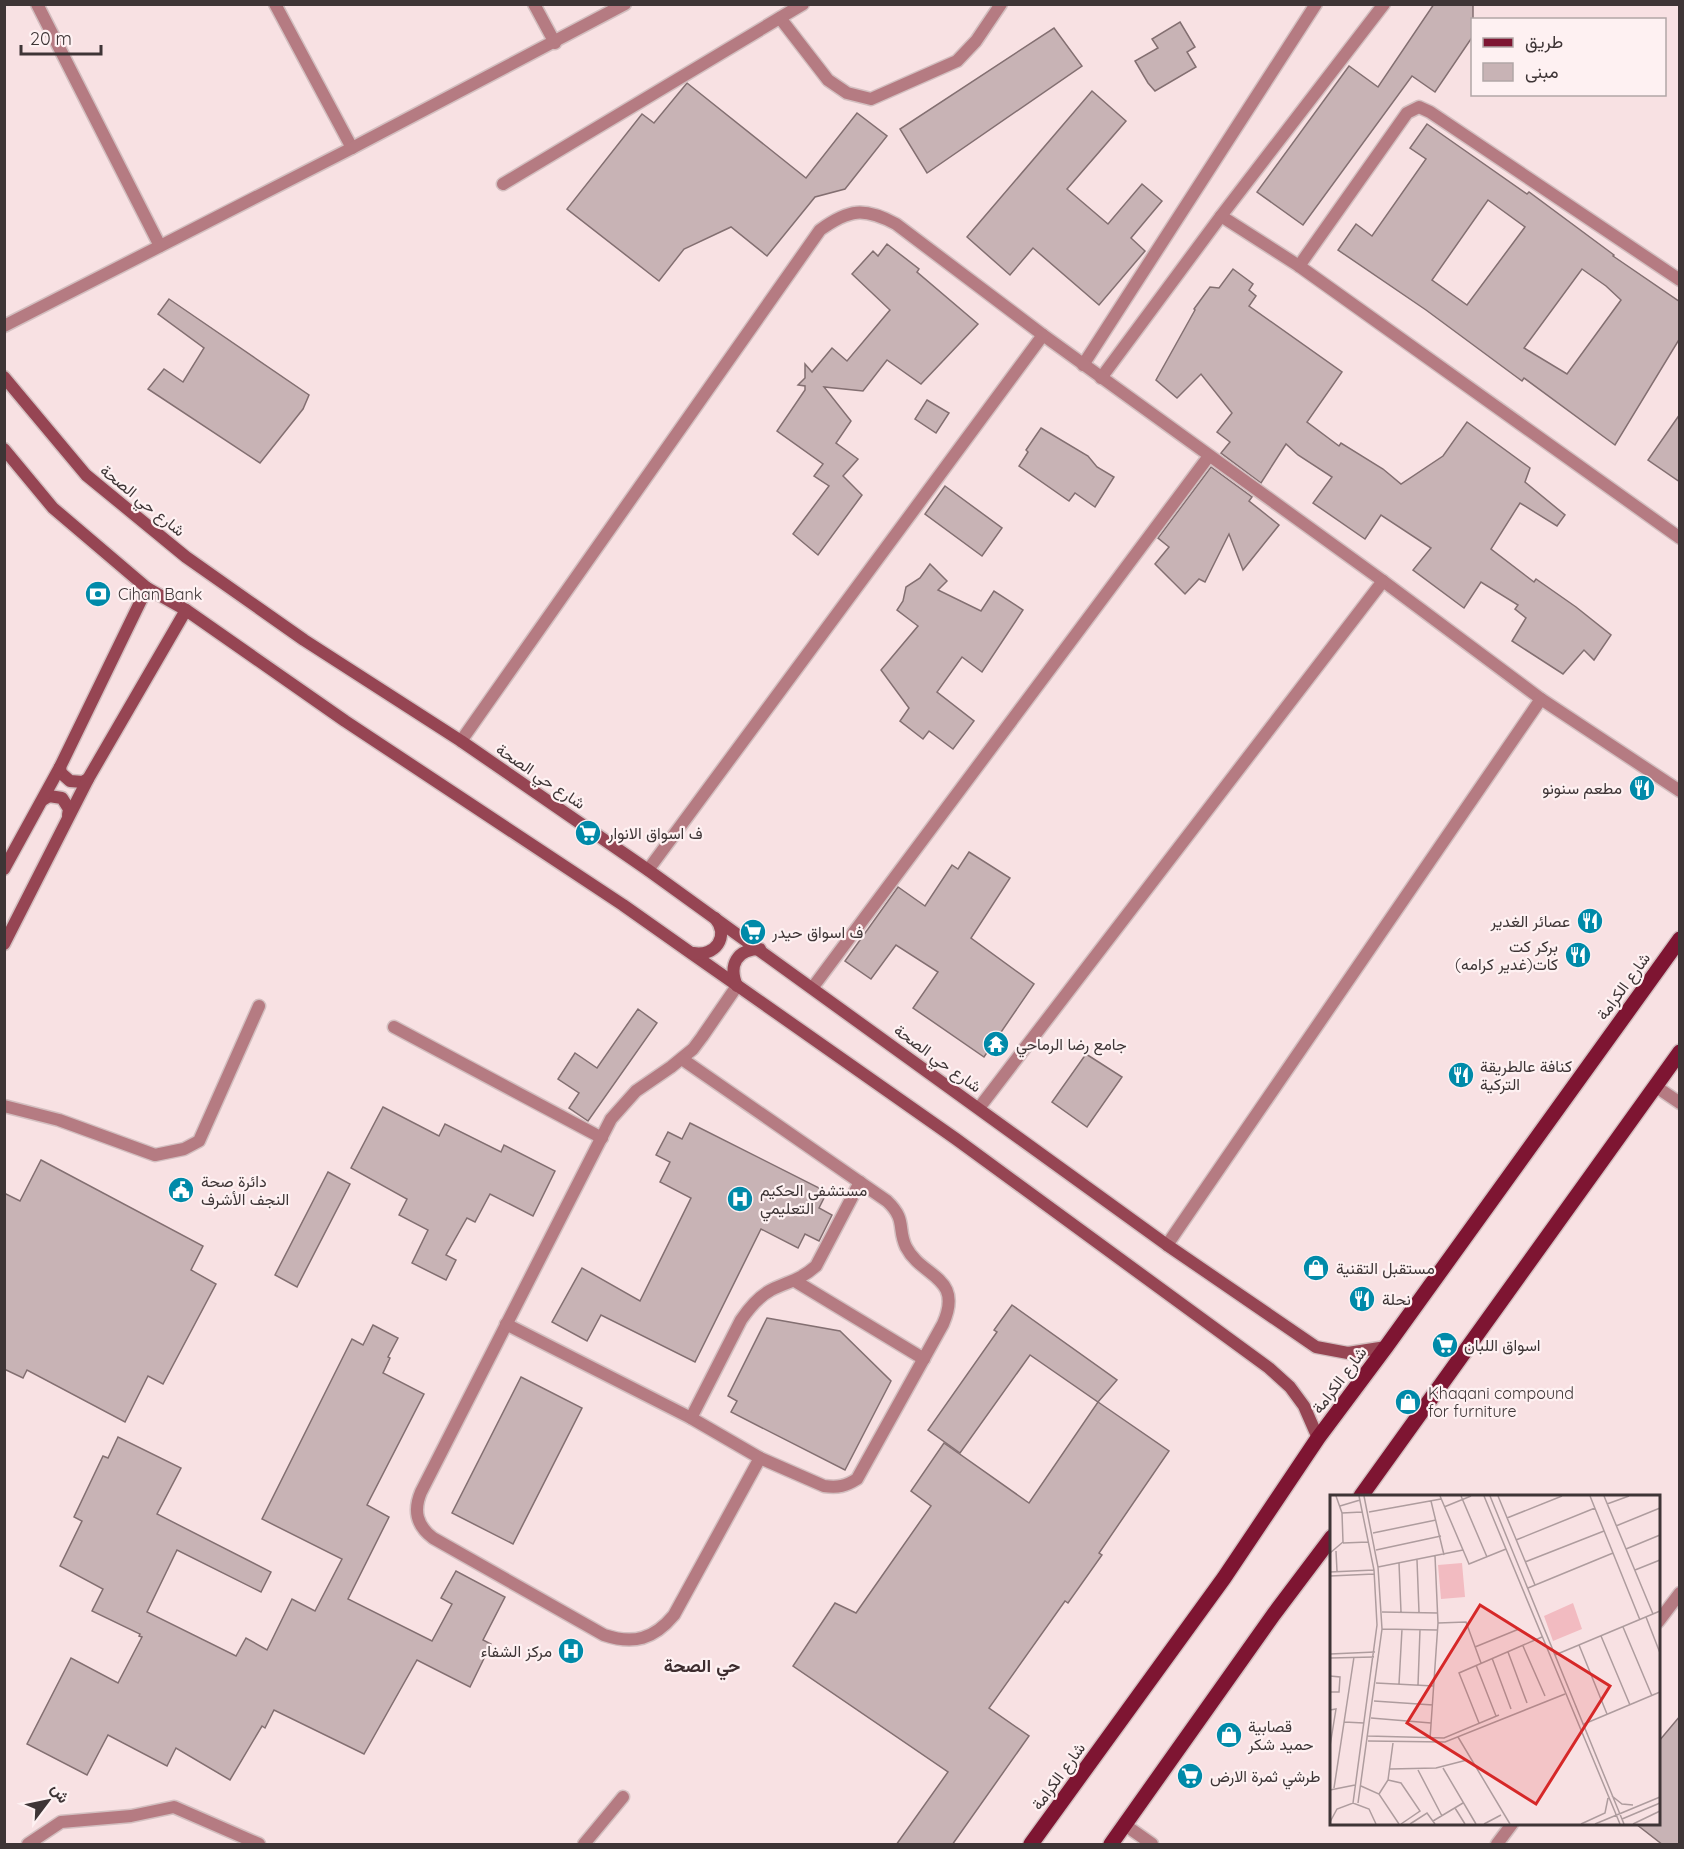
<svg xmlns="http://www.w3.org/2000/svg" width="1684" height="1849" font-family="Quicksand,Vazirmatn,sans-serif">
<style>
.building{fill:#c8b3b5;stroke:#836f71;stroke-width:1.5;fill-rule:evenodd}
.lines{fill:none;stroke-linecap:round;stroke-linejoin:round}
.lane-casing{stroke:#d3bfc0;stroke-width:15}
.street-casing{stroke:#d3bfc0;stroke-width:15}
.secondary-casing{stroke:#d3bfc0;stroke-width:15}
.primary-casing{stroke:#d3bfc0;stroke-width:18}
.lane{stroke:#b57b82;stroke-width:12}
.street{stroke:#b57b82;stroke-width:12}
.secondary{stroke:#964553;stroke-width:12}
.primary{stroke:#7e1532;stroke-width:15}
.labels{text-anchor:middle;stroke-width:4.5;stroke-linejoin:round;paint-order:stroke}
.street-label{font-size:16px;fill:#3e3536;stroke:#fef1f2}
.poi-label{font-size:16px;fill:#3e3536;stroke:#fef1f2;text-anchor:start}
.neighbourhood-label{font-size:18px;font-weight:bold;fill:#3d2c2e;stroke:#fef1f2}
.inset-road{fill:none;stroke:#ae9c9e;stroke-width:1.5}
.view{fill:#d62828;fill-opacity:0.15;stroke:#d62828;stroke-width:3}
.inset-edge{fill:none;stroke:#3e3536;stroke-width:3}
</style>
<rect width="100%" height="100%" fill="#f8e1e3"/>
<g class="building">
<path d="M1434,4h39v32l-38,56 -23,-16 -109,149 -46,-33 92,-126 29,21z"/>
<path d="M1180,22l15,25 -8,5 9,15 -41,24 -7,-8 -13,-22 23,-13 -6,-9z"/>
<path d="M1054,28l28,38 -155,107 -27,-44z"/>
<path d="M687,83l119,95 51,-65 30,23 -42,53 -30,8 -48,59 -36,-29 -47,22 -25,32 -92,-72 75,-95 12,9z"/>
<path d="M1092,91l34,30 -59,68 41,35 34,-40 20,17 -31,37 14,13 -46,54 -66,-57 -23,27 -43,-38z"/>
<path d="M1427,124l100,70 2,-2 85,63 -1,1 67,46v36l-65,107 -91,-67 -2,3 -96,-71 -88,-60 18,-26 16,12 54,-77 -16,-11zM1488,200l37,27 -58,78 -35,-25zM1582,269l24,17 15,14 -54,74 -43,-26z"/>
<path d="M887,244l32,25 -2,3 61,52 -57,60 -34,-24 -24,31 -39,-4 27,34 -15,22 22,16 -15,17 19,19 -44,60 -25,-21 36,-48 -15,-10 9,-12 -46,-33 28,-41v-4l-7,-1 7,-7v-14l7,8 20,-24 15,13 43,-51 -38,-36 21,-23 5,5z"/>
<path d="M1233,269l20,15 -4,6 7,6 -7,10 93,66 -35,50 32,24 2,-3 42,26 18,15 42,-28 24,-34 63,46 -5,14 40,33 -8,11 -37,-23 -29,46 43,33 2,-3 40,28 35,28 -17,25 -10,-10 -21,24 -51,-33 14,-23 -11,-9 3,-4 -37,-23 -17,26 -51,-38 18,-22 -50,-33 -16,24 -52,-36 19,-26 -34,-22 -12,-11 -25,39 -40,-30 9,-11 -13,-10 15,-19 -31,-39 -24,24 -21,-18 39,-70 -1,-1 16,-22 9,1z"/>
<path d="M169,299l140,96 -6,14 -43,54 -112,-74 16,-20 19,13 21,-34 -46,-34z"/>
<path d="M927,400l22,13 -13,20 -21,-14z"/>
<path d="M1680,414v68l-32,-22z"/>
<path d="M1041,428l47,28 9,11 17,10 -19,30 -20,-14 -6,8 -50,-35 9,-14 -2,-2z"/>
<path d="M1211,467l41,30 -3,4 30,24 -36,45 -14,-36 -24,48 -6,-3 -14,15 -30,-30 14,-17 -11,-9z"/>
<path d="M945,486l57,42 -20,28 -57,-42z"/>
<path d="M930,564l17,17 -9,9 43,21 13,-20 29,19 -41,62 -20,-15 -25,35 37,29 -21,28 -24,-18 -6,8 -23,-18 9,-13 -28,-38 37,-44 -21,-16 6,-9 3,-14 14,-9z"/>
<path d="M969,852l41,26 -39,60 63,46 -50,73 -71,-49 25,-36 -42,-27 -25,34 -26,-18 53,-74 27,19 27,-41 6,4z"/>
<path d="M638,1009l19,14 -69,98 -19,-13 10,-15 -21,-14 17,-26 22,15z"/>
<path d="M1086,1054l36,23 -35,50 -35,-25z"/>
<path d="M383,1107l56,29 6,-12 56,28 3,-7 51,26 -22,45 -43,-22 -15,28 -8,-4 -21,37 10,5 -10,20 -34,-17 16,-33 -29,-15 8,-16 -56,-31z"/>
<path d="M690,1123l137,69 -8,16 13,7 -13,26 -14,-7 -7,14 -37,-19 -66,133 -94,-47 -14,26 -35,-19 30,-54 58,33 51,-103 -31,-16 10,-20 -14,-7 12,-23 14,7z"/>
<path d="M41,1160l162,86 -12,24 25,14 -53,100 -15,-8 -23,46 -98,-52 -4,8 -19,-9v-176l16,8z"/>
<path d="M328,1172l22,12 -53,103 -22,-12z"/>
<path d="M1012,1305l105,75 -19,22 -68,-47 -70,98 -32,-23 69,-98 -3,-2z"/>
<path d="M767,1318l73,13 51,50 -46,89 -114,-58 6,-11 -9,-5z"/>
<path d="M373,1325l25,13 -10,19 2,1 -7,15 41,21 -57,111 22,12 -41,82 84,42 20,-37 -11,-6 15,-27 49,26 -22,43 8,4 -21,43 -53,-27 -53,94 -90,-44 -9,18 -3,-2 -32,54 -54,-32 -9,18 -59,-31 -21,40 -60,-31 44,-86 47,25 24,-46 -3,-1 1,-2 -48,-23 11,-22 -43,-23 22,-45 -8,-4 29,-61 5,2 10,-21 63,31 -24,46 114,58 -10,20 -84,-42 -30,62 89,44 10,-18 21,12 25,-51 23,12 27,-52 -80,-40 90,-180 11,6z"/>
<path d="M521,1377l61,31 -69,136 -61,-31z"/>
<path d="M1098,1402l71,49 -70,102 3,2 -34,48 -3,-2 -76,107 40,28 -77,109h-56l52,-73 -155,-106 42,-63 21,10 75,-107 -20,-15 33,-48 85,60z"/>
<path d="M1680,1716v129h-17l-27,-21h23v-83z"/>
</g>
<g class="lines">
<g class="lane-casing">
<g id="lane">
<path d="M780,18l48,62 19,13 24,6 86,-38 19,-20 25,-37"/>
<path d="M503,184l300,-180"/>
<path d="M1299,266l108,-153 12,-6 11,5 250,168"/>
<path d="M1083,365l233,-361"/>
<path d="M737,986l-35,51 -9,12 -22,18 -35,24 -25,28 -190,373c-8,19 -4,34 12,46l171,97c30,10 50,4 70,-20l86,-157"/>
<path d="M394,1027l208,111"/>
<path d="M4,1106l55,14 96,35 29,-6 15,-8 60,-135"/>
<path d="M795,1281l129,78"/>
<path d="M506,1324l185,94 69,40 64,28c14,2 22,0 33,-7l86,-155c21,-48 -21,-46 -37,-77 -9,-19 1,-27 -19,-46l-205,-142"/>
<path d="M691,1418l50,-98c8,-12 17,-23 30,-30 18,-9 28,-9 45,-24l44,-84"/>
<path d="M28,1844l33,-22 70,-6 43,-9 85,37"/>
<path d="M584,1844l39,-47"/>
</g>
</g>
<g class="street-casing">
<g id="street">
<path d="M37,4l123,242"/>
<path d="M275,4l77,144"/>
<path d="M534,4l21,39"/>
<path d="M1221,216l78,50 381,272"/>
<path d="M4,326l348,-178 273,-144"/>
<path d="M1101,378l120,-162 163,-212"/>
<path d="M461,741l359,-511c29,-21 44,-23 76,-6l147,111 340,246 158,118 139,92"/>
<path d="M648,870l395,-535"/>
<path d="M813,987l396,-531"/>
<path d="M1655,1086l25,17"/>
<path d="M979,1108l404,-527"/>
<path d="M1167,1245l374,-546"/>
<path d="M1658,1622l22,-29"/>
<path d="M1125,1825l27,19"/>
<path d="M1497,1844l15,-20"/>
</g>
</g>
<g class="secondary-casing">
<g id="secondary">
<path d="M4,377l82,98 100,82 118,83 157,101 187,129 519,375 149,102 32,6 38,-6"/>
<path d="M4,449l49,59 94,80 39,22 159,111 278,184 68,48 265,186 313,229 21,19 14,19 14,32"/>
<path d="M60,767l1,6 9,8 13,1 5,-3"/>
<path d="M44,799l5,-3 13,2 7,11 -1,6"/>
<path d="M4,869l56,-102 87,-179"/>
<path d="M4,944l84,-165 98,-169"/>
<path d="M693,953c22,4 37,-16 22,-35"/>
<path d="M737,986c-9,-21 0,-37 23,-37"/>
</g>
</g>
<g class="primary-casing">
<g id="primary">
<path d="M1361,1496l319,-444"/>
<path d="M1031,1844l193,-266 94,-140 68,-91 294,-408"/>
<path d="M1111,1844l163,-230 58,-77"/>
</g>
</g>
<use href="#lane" class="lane"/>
<use href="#street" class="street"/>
<use href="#secondary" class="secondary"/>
<use href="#primary" class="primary"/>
</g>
<defs>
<g id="bank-disc" transform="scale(1.35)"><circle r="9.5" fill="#008aa9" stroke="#fef1f2"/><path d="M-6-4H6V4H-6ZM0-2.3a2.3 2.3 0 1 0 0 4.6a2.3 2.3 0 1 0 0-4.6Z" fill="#fff"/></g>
<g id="restaurant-disc" transform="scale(1.35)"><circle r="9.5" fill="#008aa9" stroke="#fef1f2"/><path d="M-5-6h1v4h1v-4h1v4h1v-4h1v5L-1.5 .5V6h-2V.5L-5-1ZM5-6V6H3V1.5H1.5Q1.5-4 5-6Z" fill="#fff"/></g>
<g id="supermarket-disc" transform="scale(1.35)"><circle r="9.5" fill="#008aa9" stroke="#fef1f2"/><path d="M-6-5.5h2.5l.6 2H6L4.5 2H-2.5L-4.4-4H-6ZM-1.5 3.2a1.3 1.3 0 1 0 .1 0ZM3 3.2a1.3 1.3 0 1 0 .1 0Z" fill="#fff"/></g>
<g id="temple-disc" transform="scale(1.35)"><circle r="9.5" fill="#008aa9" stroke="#fef1f2"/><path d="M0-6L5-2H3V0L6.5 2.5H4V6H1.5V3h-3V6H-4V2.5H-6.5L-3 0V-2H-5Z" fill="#fff"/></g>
<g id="civic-disc" transform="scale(1.35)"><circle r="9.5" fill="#008aa9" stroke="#fef1f2"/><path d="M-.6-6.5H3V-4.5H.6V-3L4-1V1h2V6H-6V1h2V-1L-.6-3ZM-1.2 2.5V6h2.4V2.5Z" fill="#fff"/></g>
<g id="hospital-disc" transform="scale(1.35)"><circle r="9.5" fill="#008aa9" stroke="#fef1f2"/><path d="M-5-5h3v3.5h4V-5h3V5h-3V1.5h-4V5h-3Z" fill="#fff"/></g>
<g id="shop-disc" transform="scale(1.35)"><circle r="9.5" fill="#008aa9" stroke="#fef1f2"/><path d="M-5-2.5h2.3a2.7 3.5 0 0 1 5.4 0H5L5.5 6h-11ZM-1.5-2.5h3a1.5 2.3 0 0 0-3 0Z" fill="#fff"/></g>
</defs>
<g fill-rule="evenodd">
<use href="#bank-disc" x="98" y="594"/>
<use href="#restaurant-disc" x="1642" y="788"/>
<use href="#supermarket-disc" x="588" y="833"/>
<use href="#restaurant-disc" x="1590" y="921"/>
<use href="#supermarket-disc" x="753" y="932"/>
<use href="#restaurant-disc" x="1578" y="955"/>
<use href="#temple-disc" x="996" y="1044"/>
<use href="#restaurant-disc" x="1461" y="1075"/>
<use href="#civic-disc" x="181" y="1190"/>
<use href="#hospital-disc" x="740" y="1199"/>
<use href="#shop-disc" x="1316" y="1268"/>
<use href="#restaurant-disc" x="1362" y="1299"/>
<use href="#supermarket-disc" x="1445" y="1345"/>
<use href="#shop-disc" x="1408" y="1402"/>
<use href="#hospital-disc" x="571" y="1651"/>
<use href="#shop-disc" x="1229" y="1735"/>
<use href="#supermarket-disc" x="1190" y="1776"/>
</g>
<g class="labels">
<g class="street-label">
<text transform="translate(143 500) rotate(39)" y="6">شارع حي الصحة</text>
<text transform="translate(541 776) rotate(34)" y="6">شارع حي الصحة</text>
<text transform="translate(1623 986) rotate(-54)" y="6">شارع الكرامة</text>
<text transform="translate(938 1058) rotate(36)" y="6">شارع حي الصحة</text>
<text transform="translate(1339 1380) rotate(-53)" y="6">شارع الكرامة</text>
<text transform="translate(1058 1776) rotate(-54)" y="6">شارع الكرامة</text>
</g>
<g class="poi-label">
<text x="118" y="600">Cihan Bank</text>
<text x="1622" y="794" text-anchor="end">مطعم سنونو</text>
<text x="608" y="839">ف اسواق الانوار</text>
<text x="1570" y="927" text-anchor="end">عصائر الغدير</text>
<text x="772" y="938">ف اسواق حيدر</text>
<text x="1558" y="952" text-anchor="end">بركر كت<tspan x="1558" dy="18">كات(غدير كرامه)</tspan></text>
<text x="1016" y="1050">جامع رضا الرماحي</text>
<text x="1480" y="1072">كنافة عالطريقة<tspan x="1480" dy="18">التركية</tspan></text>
<text x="201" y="1187">دائرة صحة<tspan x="201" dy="18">النجف الأشرف</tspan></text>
<text x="760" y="1196">مستشفى الحكيم<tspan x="760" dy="18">التعليمي</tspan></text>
<text x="1336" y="1274">مستقبل التقنية</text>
<text x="1382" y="1305">نحلة</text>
<text x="1464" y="1351">اسواق اللبان</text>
<text x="1428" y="1399">Khaqani compound<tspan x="1428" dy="18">for furniture</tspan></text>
<text x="552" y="1657" text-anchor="end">مركز الشفاء</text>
<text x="1248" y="1732">قصابية<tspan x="1248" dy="18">حميد شكر</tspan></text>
<text x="1210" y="1782">طرشي ثمرة الارض</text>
</g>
<g class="neighbourhood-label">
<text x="702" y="1672">حي الصحة</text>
</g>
</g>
<g transform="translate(1330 1495)">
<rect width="330" height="330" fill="#f8e1e3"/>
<path d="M132,68l3,34 -24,2 -3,-34zM243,108l9,26 -29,12 -9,-25z" fill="#f2bbc1"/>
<path class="inset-road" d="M110,1l29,68 37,-15M131,1l26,61M154,1l136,328M160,1l134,328M168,1l37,89M260,1l50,124M274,1l49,118M101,6l13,54M277,9l22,-8M10,11l20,-6M114,12l27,-11M39,17l72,-13M12,18l20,-1M177,23l55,-22M286,31l44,-18M43,38l63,-13M186,45l79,-32M13,48l25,-1M296,54l34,-14M46,55l65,-14M6,56l1,20M0,58l13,-11 -1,-29 -6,-17M87,65l2,52M195,67l79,-31M69,68l2,49M48,72l85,-17M305,75l25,-10M0,77l44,-2M0,81l44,-2M198,93l85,-35M52,117l56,1M316,122l14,36M108,128l28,-1 15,41M293,132l29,69M52,134l55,1M271,141l29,69M249,150l28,69M193,151l22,50M145,152l44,-18M178,157l19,51M0,159l45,-2M225,160l105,-44M0,163l44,-1M162,163l19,51M146,170l20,51M0,181l10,1 -1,15h-9M46,188l58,3M69,189l3,-55M88,190l2,-55M44,206l59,4M0,215l6,-1 -6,37M41,223l60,5M14,227l20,1M149,228l-20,-50 83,-36M254,229l76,-32M38,241l76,2 55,-23M128,242l52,87M100,244l8,-116 -3,-67M38,246l77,1 120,-48M113,273l33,56M60,274l46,-1 31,-8M88,275l24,46M58,285l13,3 19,28 -19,13M31,291l18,8 20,30M4,293l20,-131M0,295l25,-5M49,299l9,-14 5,-37M282,301l10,8 11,1M23,308l24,-178 -3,-55 -15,-74M28,308l24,-174 -4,-62 -14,-71M125,313l10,16M292,324l38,-16M103,326l30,-18M0,327l7,-13 16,-6 16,6 7,15M80,329l17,-11 8,11M154,329l17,-9M251,329l24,-11 3,-15M265,329l65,-27M303,329l27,-13"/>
<path class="view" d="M150,110l130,81 -74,118 -129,-81z"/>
<rect width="330" height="330" class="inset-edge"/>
</g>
<rect width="1684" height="1849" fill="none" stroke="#3e3536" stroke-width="12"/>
<rect x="1471" y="18" width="195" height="78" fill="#fef1f2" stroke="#b1a6a7" stroke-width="1.5"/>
<rect x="1483" y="38" width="30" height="9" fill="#7e1532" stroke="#b1a6a7" stroke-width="1.5"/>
<text x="1525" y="48" font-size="18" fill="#3e3536">طريق</text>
<rect x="1483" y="63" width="30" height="18" fill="#c8b3b5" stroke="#b1a6a7" stroke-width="1.5"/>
<text x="1525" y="78" font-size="18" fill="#3e3536">مبنى</text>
<g transform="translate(48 1801) rotate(58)" stroke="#fef1f2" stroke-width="4.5" paint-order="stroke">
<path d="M0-4.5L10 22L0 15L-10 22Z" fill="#3e3536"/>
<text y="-9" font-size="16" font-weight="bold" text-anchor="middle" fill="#3e3536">ش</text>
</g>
<path d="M21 45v9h80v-9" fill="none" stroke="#3e3536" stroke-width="3"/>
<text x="30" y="45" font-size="18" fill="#3e3536" stroke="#fef1f2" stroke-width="4.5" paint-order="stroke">20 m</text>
</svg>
